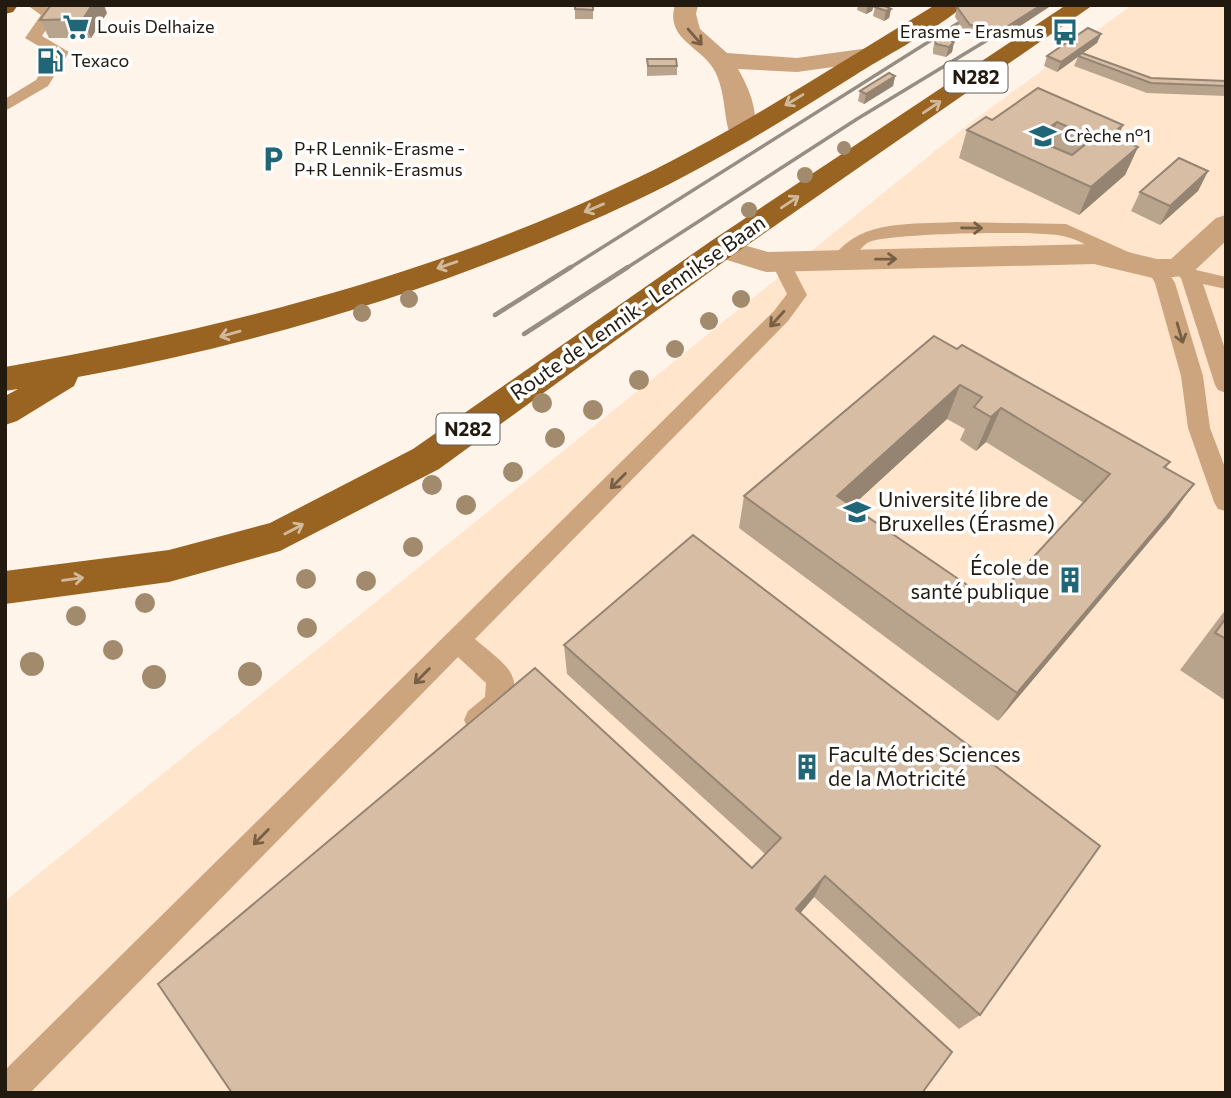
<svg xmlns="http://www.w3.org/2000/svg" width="1231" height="1098" font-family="Commissioner,sans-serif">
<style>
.built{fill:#fee5cb}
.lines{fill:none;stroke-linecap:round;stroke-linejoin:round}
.service{fill:#cca57e;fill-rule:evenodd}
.minor{fill:#cca57e;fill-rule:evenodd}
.primary{fill:#996422;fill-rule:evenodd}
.trunk{fill:#8c5a1c;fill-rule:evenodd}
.rail-far1{stroke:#968d83;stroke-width:3.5}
.rail{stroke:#968d83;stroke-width:4.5}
.tree{fill:#a28a6d}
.wall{fill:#b8a38d;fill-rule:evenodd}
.shaded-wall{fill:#968473}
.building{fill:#d6bda4;stroke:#968473;stroke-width:2;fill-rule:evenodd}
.oneway{stroke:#775f46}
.oneway2{stroke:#d1b99c}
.labels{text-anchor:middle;stroke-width:7;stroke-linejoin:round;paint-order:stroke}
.far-poi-label{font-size:18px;fill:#22190f;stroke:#fff;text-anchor:start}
.shield{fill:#fff;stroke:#645e57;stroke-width:2}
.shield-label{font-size:19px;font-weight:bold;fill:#22190f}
.street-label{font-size:21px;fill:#22190f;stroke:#fff}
.poi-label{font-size:21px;fill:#22190f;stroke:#fff;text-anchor:start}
</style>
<rect width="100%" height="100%" fill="#fef4ea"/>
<path class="built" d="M1132,5h94v1088h-1221v-192l965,-778z"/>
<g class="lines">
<g class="service">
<path d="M27,5c12,0 21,-1 29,9l-14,22 27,16 -21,34 -43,25v-12l31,-19 16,-26 -27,-16 16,-23z"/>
<path d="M956,222l110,2 69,31 3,4 -10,6 -7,-2c-18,-8 -39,-23 -58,-27 -24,-6 -175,-3 -194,6 -11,6 -15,21 -28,24l-10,-6c28,-42 80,-35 125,-38z"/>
<path d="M781,256l7,2 19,37 -19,26 -313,318c11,10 26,20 34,31 17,26 -8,54 -31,63l-10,-4 -4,-9 4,-9 17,-14 1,-14 -28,-26 -428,436h-25v-23l769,-759 13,-17 -16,-32z"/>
<path d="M1179,262l17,8 30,7v12l-23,-5 23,68v41l-8,-3 -3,-5 -34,-107 -12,-10z"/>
<path d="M1157,263l7,2 11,18 28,93 7,52 16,42v41l-8,-2 -4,-7 -26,-74 -7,-52 -26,-93 -8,-14z"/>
</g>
<g class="minor">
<path d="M675,5h23l-2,9 4,15 27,24 70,5 72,-10 9,2 3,5 -3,5 -9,2 -72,10 -59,-3c10,17 25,49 12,68h-18c-9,-12 -5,-47 -19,-69 -14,-22 -48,-30 -38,-63z"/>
<path d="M1226,215v26l-36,34 -33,4 -63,-15 -328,8 -55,-17 -4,-7 4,-7 11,-2 46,13 326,-8 63,15h14l45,-41z"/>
</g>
<g class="primary">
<path d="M935,5h28c-10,15 -86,56 -106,69 -71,45 -144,90 -220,126 -176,83 -367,142 -559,177l-4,9 -57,35 -12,4v-29l13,-7 -13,2v-24c210,-37 419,-89 613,-180 111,-51 213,-119 317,-182z"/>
<path d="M1066,5h27l-360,250 -294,214 -159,82 -111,31 -164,22v-33l164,-21 101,-27 143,-74 298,-208z"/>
</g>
<path class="trunk" d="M5,5h13l-5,7 -8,2z"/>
<g class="rail-far1">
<path d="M568,269l392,-247"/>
<path d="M625,269l232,-150 137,-83"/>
</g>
<g class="rail">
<path d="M495,315l76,-48"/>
<path d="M524,334l104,-67"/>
</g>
</g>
<g class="tree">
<circle cx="844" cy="148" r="7"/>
<circle cx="805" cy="175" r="8"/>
<circle cx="749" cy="210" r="8"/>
<circle cx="409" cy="299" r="9"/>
<circle cx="741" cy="299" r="9"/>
<circle cx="362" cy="313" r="9"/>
<circle cx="709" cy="321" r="9"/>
<circle cx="675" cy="349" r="9"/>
<circle cx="639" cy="380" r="10"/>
<circle cx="542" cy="403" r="10"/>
<circle cx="593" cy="410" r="10"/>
<circle cx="555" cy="438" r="10"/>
<circle cx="513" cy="472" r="10"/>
<circle cx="432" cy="485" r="10"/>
<circle cx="466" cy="505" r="10"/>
<circle cx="413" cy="547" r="10"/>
<circle cx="306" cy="579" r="10"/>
<circle cx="366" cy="581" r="10"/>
<circle cx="145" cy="603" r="10"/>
<circle cx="76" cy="616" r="10"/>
<circle cx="307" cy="628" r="10"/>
<circle cx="113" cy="650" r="10"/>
<circle cx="32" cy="664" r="12"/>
<circle cx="250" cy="674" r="12"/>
<circle cx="154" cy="677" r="12"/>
</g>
<g class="wall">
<rect x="575" y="5" width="18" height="14"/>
<path d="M858,5h16l-2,6 -6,3 -9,-4z"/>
<path d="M961,5h91l-50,33 -35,-3 -12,-18 2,-10z"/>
<path d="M875,7l16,2 -2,9 -5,3 -11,-5z"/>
<path d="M107,13l-16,25h-42l-9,-18z"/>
<path d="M1101,34l-4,9 -14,10 68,25 75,3v15l-79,-3 -73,-27 4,-9 -21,15 -13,-6 3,-10z"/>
<path d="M935,39l19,3 -2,10 -6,5 -13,-3v-5z"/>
<path d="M647,59l30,7v9l-30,1z"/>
<path d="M895,76l-2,10 -29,18 -6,-3 2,-10z"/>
<path d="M1038,88l85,37 -6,13 21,9 -13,28 -46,40 -120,-57 8,-28 25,-10z"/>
<path d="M1208,171l-10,20 -38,34 -29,-14 9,-19z"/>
<path d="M957,349l213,113 -4,6 28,16 -24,33 -172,204 -259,-193 5,-32zM947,419l18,10 -5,11 16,11 10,-9 98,61 -92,99 -140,-96z"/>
<path d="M1226,609v92l-46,-31z"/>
<path d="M564,645l416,370 -21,14 -145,-132 -14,16 -48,-45 13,-14 -198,-180z"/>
</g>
<g class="shaded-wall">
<path d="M92,5h12l3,8 -16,25 -8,-19z"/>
<path d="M868,5h6l-2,6 -6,3z"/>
<path d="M1041,5h11l-50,33 3,-10z"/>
<path d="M891,9l-2,9 -5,3 2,-10z"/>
<path d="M1101,34l-4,9 -40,29 4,-10z"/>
<path d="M954,42l-2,10 -6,5 3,-10z"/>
<path d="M895,76l-2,10 -29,18 2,-10z"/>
<path d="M1057,122l-11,28 -12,-11z"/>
<path d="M1123,125l-12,28 -1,-18z"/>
<path d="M1138,147l-13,28 -46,40 12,-28z"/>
<path d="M1208,171l-10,20 -38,34 10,-19z"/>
<path d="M960,385l-13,34 -119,109 9,-32z"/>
<path d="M1001,408l-15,34 -10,9 15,-34z"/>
<path d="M1194,484l-24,33 -172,204 19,-28z"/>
<path d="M825,876l-11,21 -27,32 9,-20z"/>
</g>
<g class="building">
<path d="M51,5h41l-9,14 -43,1z"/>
<path d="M575,5h18v5l-18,-1z"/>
<path d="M877,5h6l8,4 -5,2 -11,-4z"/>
<path d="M961,5h80l-36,23 -35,-3 -13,-18z"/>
<path d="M1088,28l13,6 -40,28 -14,-6z"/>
<path d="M942,37l12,5 -5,5 -13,-3 -1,-5z"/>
<path d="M1082,53l69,25 75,3v5l-75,-3 -73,-27z"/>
<path d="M647,59h29l1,7h-29z"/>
<path d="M889,73l6,3 -29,18 -6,-3z"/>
<path d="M1038,88l85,37 -13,10 28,12 -47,40 -124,-57 19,-13 6,3zM1057,122l36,16 -21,17 -38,-16z"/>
<path d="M1179,158l29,13 -38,35 -30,-14z"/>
<path d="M934,336l23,13 5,-4 208,117 -6,5 30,17 -177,209 -273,-197zM960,385l22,12 -8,10 17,10 10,-9 109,66 -118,128 -155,-106z"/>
<path d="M693,535l407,311 -120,169 -155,-139 -29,33 156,143 -30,41h-690l-74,-109 377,-316 217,200 29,-30 -217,-193z"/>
<path d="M1226,618v21l-11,-6z"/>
</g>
<defs><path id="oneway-shaft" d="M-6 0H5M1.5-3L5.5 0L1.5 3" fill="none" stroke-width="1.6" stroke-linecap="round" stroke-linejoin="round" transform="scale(1.75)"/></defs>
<g class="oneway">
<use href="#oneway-shaft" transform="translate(695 37) rotate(49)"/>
<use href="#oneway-shaft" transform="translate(972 228) rotate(1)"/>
<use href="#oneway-shaft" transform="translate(886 259) rotate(-1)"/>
<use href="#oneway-shaft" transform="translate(777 319) rotate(132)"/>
<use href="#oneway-shaft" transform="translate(1180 333) rotate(74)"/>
<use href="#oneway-shaft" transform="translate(618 481) rotate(135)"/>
<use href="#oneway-shaft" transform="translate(422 676) rotate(135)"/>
<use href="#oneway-shaft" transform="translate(261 837) rotate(135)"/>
</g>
<g class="oneway2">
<use href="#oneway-shaft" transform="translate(794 100) rotate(149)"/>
<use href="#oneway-shaft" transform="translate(932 107) rotate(-34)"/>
<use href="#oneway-shaft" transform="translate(790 202) rotate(-34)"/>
<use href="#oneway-shaft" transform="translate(594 208) rotate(157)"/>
<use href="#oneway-shaft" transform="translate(447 265) rotate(161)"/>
<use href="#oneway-shaft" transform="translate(230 334) rotate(164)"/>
<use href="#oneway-shaft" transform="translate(294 529) rotate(-28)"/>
<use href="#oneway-shaft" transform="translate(73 579) rotate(-8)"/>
</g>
<defs>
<g id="supermarket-bare" transform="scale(2.1)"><path d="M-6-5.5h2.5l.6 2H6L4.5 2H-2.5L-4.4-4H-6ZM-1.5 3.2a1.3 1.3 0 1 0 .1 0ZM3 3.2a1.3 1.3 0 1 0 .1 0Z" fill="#216677" stroke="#fff" stroke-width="2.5" paint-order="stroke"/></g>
<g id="bus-bare" transform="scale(2.1)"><path d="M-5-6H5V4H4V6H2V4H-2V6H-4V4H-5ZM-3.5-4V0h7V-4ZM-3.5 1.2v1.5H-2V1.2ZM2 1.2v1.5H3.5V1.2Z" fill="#216677" stroke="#fff" stroke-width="2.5" paint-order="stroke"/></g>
<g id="fuel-bare" transform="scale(2.1)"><path d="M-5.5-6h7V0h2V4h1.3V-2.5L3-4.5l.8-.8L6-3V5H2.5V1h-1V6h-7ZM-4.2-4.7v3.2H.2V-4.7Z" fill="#216677" stroke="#fff" stroke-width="2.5" paint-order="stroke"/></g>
<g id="school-bare" transform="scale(2.1)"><path d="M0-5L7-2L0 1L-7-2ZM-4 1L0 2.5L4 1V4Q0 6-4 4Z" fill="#216677" stroke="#fff" stroke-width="2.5" paint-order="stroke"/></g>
<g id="parking-bare" transform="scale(2.1)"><path d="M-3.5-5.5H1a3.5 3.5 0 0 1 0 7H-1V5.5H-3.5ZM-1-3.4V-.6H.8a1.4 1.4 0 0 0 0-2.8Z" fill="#216677" stroke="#fff" stroke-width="2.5" paint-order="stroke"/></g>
<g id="university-bare" transform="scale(2.1)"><path d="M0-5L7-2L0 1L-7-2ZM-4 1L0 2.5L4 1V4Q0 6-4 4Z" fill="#216677" stroke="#fff" stroke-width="2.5" paint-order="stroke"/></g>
<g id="building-bare" transform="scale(2.1)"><path d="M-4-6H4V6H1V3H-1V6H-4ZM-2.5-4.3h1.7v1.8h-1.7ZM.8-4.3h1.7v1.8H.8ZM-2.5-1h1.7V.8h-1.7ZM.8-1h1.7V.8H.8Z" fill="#216677" stroke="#fff" stroke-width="2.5" paint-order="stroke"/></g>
</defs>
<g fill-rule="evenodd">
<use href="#supermarket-bare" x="76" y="27"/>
<use href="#bus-bare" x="1065" y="32"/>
<use href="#fuel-bare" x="50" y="61"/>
<use href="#school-bare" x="1043" y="136"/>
<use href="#parking-bare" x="273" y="159"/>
<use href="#university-bare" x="857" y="512"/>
<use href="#building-bare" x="1070" y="580"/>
<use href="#building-bare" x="807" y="767"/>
</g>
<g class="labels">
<g class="far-poi-label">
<text x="97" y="33">Louis Delhaize</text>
<text x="1044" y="38" text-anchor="end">Erasme - Erasmus</text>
<text x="71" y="67">Texaco</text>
<text x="1064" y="142">Crèche n°1</text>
<text x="294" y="155">P+R Lennik-Erasme -<tspan x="294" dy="21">P+R Lennik-Erasmus</tspan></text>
</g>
<g class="shield">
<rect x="944.5" y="61.5" width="63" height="31" rx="5"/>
<rect x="436.5" y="413.5" width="63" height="31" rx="5"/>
</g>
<g class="shield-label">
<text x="976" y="84">N282</text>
<text x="468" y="436">N282</text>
</g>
<g class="street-label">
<text transform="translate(638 308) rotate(-35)" y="7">Route de Lennik - Lennikse Baan</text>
</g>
<g class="poi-label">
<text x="878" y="507">Université libre de<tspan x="878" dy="24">Bruxelles (Érasme)</tspan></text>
<text x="1049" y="575" text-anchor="end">École de<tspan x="1049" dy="24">santé publique</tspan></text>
<text x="828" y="762">Faculté des Sciences<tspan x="828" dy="24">de la Motricité</tspan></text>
</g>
</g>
<rect width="1231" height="1098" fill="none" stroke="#22190f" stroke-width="14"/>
</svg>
